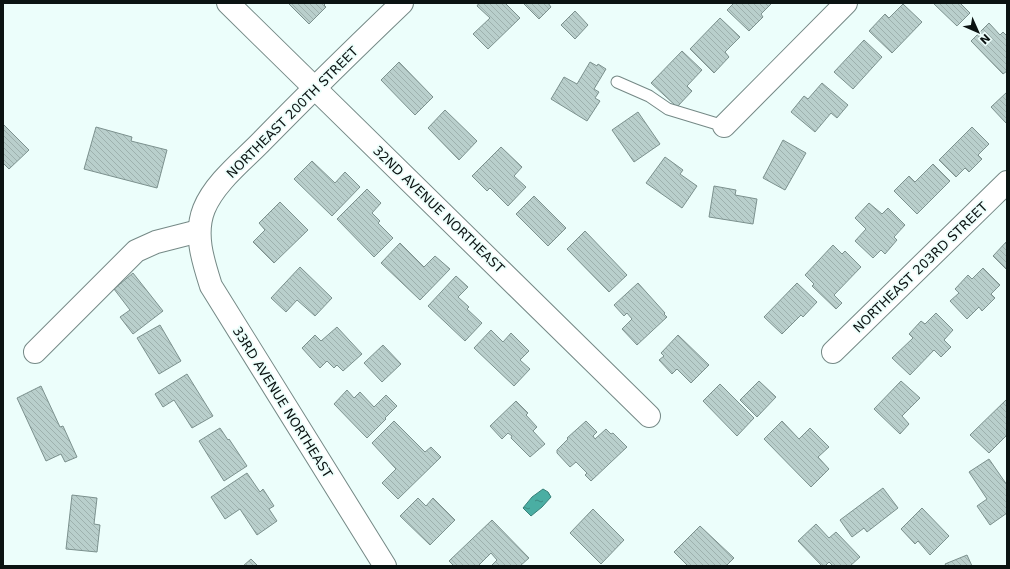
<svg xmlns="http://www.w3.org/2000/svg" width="1010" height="569" font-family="'DejaVu Sans',sans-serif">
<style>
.water{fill:url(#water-ripples);stroke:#378078}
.building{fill:url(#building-back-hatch);stroke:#7c918e}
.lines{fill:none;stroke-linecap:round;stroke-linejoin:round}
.lane-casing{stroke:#758986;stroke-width:13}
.street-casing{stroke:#758986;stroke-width:24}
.lane{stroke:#fff;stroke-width:11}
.street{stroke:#fff;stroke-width:22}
.labels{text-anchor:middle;stroke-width:3.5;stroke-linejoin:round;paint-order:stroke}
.street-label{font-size:13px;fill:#0b1312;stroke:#ecfefb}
</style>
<defs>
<pattern id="water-ripples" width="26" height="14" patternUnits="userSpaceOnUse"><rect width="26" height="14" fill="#4aaea3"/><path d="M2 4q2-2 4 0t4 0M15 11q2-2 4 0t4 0" fill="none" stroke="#3c8c83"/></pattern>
<pattern id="building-back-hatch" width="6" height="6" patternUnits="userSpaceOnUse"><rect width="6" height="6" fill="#b9cfcc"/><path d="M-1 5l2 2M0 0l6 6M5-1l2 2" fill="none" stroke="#9eb1ae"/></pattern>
</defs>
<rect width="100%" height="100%" fill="#ecfefb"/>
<path class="water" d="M543,489l5,3 3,5 -9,10 -11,9 -8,-8 9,-11z"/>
<g class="building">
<path d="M288,3h38l-2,2 2,2 -17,17z"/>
<path d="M479,3h26l15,15 -32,31 -15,-15 17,-16 -13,-12z"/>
<path d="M523,3h25l3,4 -12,12z"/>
<path d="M734,3h38l-11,11 2,3 -14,14 -22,-21z"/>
<path d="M933,3h27l10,10 -13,13z"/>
<path d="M903,4l19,18 -30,31 -23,-22 16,-17 4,4z"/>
<path d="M575,11l13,14 -13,14 -14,-14z"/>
<path d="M720,18l20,19 -15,15 4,5 -15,16 -24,-24z"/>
<path d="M989,23l11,12 3,-3 4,4v35l-4,3 -32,-33z"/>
<path d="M864,40l18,17 -29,32 -19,-17z"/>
<path d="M682,51l20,19 -15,16 5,5 -15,16 -26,-24z"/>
<path d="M399,62l34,35 -18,18 -34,-35z"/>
<path d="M590,62l7,4 1,-2 8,5 -12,20 5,3 -4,6 5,3 -13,20 -36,-22 13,-22 13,7z"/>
<path d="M822,83l26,22 -11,13 -6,-5 -16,19 -24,-20 13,-16 4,3z"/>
<path d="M1007,92v30l-1,1 -15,-16z"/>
<path d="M445,110l32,31 -18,19 -31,-32z"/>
<path d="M638,112l22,32 -26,18 -22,-32z"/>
<path d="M3,124l26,26 -20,19 -6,-6z"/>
<path d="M96,127l36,10 -1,4 36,9 -10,38 -73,-19z"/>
<path d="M972,127l17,17 -11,11 4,4 -13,13 -4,-4 -9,9 -17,-17z"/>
<path d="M783,140l23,13 -21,37 -22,-12z"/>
<path d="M501,147l21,20 -8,9 12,11 -18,19 -18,-18 -3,3 -15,-15z"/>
<path d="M665,157l18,13 -3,4 17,12 -15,22 -36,-25z"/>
<path d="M312,161l23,22 10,-11 15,15 -28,29 -38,-37z"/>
<path d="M933,164l17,17 -33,33 -23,-23 15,-15 6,6z"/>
<path d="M714,186l22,4 -1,5 22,4 -4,25 -44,-7z"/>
<path d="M367,189l14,14 -9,10 8,8 -2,2 15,15 -19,19 -37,-38z"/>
<path d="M534,196l32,32 -18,18 -32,-32z"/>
<path d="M280,202l28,28 -34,33 -21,-21 12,-12 -6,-7z"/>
<path d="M869,203l13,11 6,-6 17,17 -11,12 3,3 -12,14 -4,-4 -8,8 -18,-17 11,-12 -11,-11z"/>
<path d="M585,231l42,44 -18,17 -42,-43z"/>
<path d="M1007,241v29l-14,-14z"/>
<path d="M400,243l24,24 11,-11 15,13 -30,31 -39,-37z"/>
<path d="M833,245l9,9 3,-3 16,16 -27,28 8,8 -6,6 -24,-23 2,-2 -9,-9z"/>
<path d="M300,267l32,31 -17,18 -18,-16 -11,12 -15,-14z"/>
<path d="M983,268l17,17 -9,9 4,4 -13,13 -3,-4 -12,12 -17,-18 9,-8 -4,-4 13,-14 4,4z"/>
<path d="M133,273l30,38 -30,23 -13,-17 10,-7 -16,-21z"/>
<path d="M456,276l12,11 -10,10 11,10 -2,2 15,14 -17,18 -37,-35z"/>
<path d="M638,283l27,30 -1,1 3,3 -30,28 -15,-16 10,-10 -5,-6 -3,3 -10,-11z"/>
<path d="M797,283l20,19 -14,15 -2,-2 -19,19 -18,-17z"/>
<path d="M936,313l17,17 -9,10 7,7 -10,10 -7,-7 -24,25 -18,-17 21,-20 -4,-4 12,-13 4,3z"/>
<path d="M160,325l21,36 -22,13 -22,-36z"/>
<path d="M337,327l25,27 -19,17 -6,-6 -3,3 -7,-7 -7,7 -18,-20 13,-13 6,6z"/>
<path d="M491,330l12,12 8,-9 18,18 -9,9 10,9 -16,17 -40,-38z"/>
<path d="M678,335l31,30 -18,18 -14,-14 -5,5 -13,-14 5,-4 -3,-3z"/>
<path d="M383,345l18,19 -19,18 -18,-19z"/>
<path d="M187,374l26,42 -21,12 -18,-28 -11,7 -8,-13z"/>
<path d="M759,381l17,16 -19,20 -17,-17z"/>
<path d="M901,381l19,17 -18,18 7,8 -9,10 -26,-25z"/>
<path d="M720,384l34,34 -17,18 -34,-35z"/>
<path d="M41,386l19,41 3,-1 14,31 -12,5 -4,-8 -15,7 -29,-63z"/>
<path d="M347,390l7,8 6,-6 14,15 12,-12 11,11 -12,12 1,1 -19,19 -33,-34z"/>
<path d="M1007,399v36l-18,18 -19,-18z"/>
<path d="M516,401l12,12 -2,2 11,12 -4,4 12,13 -15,13 -19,-19 1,-2 -4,-3 -6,6 -12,-13z"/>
<path d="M394,421l31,31 6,-5 10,10 -43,42 -16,-16 14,-14 -24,-26z"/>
<path d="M586,421l11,11 -4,4 2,3 11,-10 5,5 2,-1 14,14 -36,34 -6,-6 2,-2 -11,-11 -6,5 -13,-14v-3l11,-11 -1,-1z"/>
<path d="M782,421l17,18 11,-11 19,19 -11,10 11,12 -18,18 -47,-48z"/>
<path d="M220,428l8,12 1,-1 18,27 -23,15 -25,-40z"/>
<path d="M989,459l18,26v28l-17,12 -13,-19 10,-7 -18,-27z"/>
<path d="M247,473l13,19 3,-3 11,17 -5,3 8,12 -20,14 -17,-26 -15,10 -14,-22z"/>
<path d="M883,488l15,20 -31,24 -3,-4 -12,9 -12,-17z"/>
<path d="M72,495l25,3 -3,26 6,1 -3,27 -31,-3z"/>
<path d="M418,498l8,8 7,-8 22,22 -25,25 -30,-29z"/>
<path d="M922,508l27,28 -19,19 -12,-14 -3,3 -14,-15z"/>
<path d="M593,509l31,31 -23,24 -31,-31z"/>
<path d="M492,520l37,38 -9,8h-29l6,-6 -6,-7 -13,13h-24l-5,-5z"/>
<path d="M816,524l13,14 7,-6 24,25 -10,9h-17l-4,-4 -4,4h-3l-24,-25z"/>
<path d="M700,526l34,32 -8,8h-38l-14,-14z"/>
<path d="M967,555l5,11h-26l-1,-2z"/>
<path d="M251,559l7,7h-15z"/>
</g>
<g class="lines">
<g class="lane-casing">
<path id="lane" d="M617,82l32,14 19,13 56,17"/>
</g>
<g class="street-casing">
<g id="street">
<path d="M228,3l421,413"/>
<path d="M724,126l122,-123"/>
<path d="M35,352l101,-101 20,-9 43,-11"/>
<path d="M833,352l174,-170"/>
<path d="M385,566l-174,-280c-8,-25 -17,-52 -7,-77 11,-27 40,-49 59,-69 46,-47 92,-92 139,-137"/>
</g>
</g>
<use href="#lane" class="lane"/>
<use href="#street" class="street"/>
</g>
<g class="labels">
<g class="street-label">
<text transform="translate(292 112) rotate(-45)" y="5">NORTHEAST 200TH STREET</text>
<text transform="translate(439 209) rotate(44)" y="5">32ND AVENUE NORTHEAST</text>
<text transform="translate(920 267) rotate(-44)" y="5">NORTHEAST 203RD STREET</text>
<text transform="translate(283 402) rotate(58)" y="5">33RD AVENUE NORTHEAST</text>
</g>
</g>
<rect width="1010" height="569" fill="none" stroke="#0b1312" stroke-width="8"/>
<g transform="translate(978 32) rotate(135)" stroke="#ecfefb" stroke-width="3" paint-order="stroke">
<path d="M0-3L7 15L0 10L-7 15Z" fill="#0b1312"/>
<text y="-6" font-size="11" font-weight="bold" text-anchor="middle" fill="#0b1312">N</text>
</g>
</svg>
